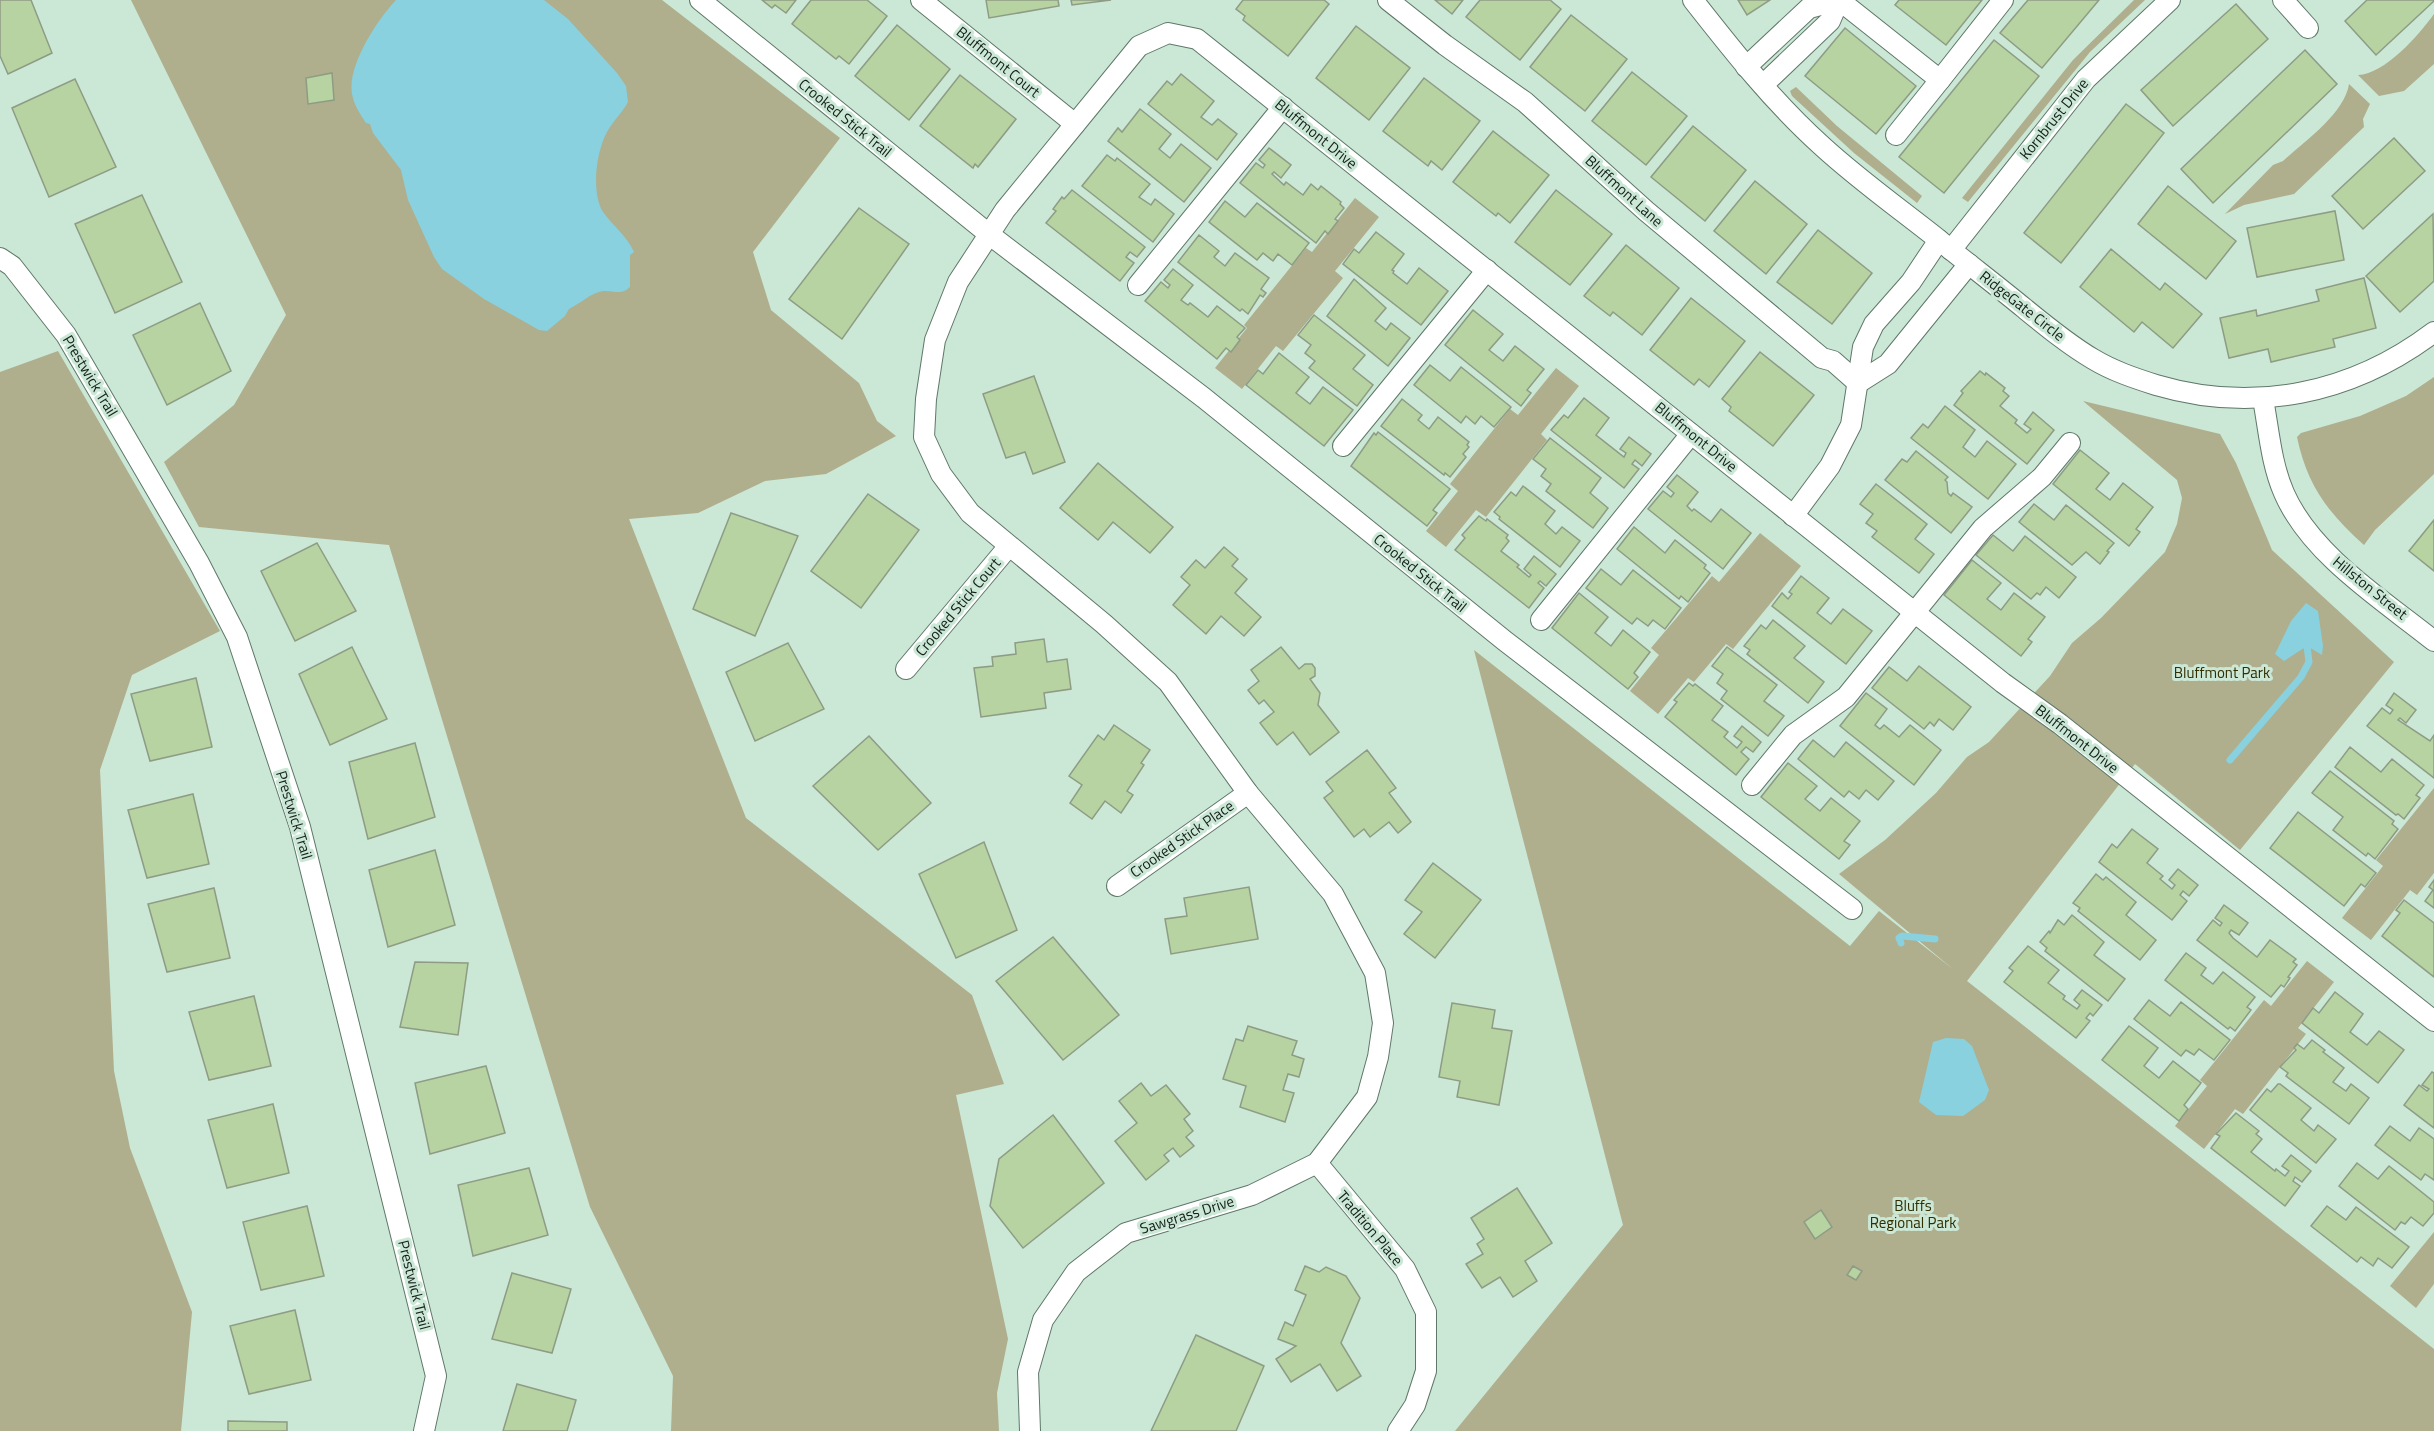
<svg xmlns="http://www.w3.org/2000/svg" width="2434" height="1431" font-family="'Titillium Web',sans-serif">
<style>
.green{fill:#afae8d}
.water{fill:#89d1df}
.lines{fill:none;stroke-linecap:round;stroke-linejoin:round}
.stream{stroke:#89d1df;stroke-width:7}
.building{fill:#b6d3a1;stroke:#8e9c85;stroke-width:1.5}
.minor-casing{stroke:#5f7869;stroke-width:22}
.minor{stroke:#fff;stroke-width:20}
.labels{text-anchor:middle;stroke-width:6;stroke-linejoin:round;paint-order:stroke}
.street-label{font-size:15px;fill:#141f19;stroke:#cbe7d6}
.park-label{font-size:15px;fill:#312e00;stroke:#cbe7d6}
</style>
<rect width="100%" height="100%" fill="#cbe7d6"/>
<g class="green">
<path d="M131,0h531l178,138 -87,114 18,58 88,73 18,38 19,15 -70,38 -61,7 -67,32 -69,6 117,299 226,177 32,89 -48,11 52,244 -11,54 2,38h-328l2,-55 -83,-169 -201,-662 -190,-18 -35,-65 70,-57 52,-90z"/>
<path d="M2134,0h11l-55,52 -122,150 -6,-4 111,-138z"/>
<path d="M2434,14v50l-30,27 -25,5 -21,-21c27,-1 61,-40 76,-61z"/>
<path d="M2349,84l21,20 -7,15 1,8 -70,67 -50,11 -19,9 48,-49 10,-4c21,-19 62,-48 66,-77z"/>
<path d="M1796,87l41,39 85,70 -5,7 -63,-50 -62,-57 -2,-5z"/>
<path d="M1355,198l24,19 -44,54 8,7 -60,73 -7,-5 -34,43 -27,-21 32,-40 -3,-3 62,-77 6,4z"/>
<path d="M58,351l162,280 -88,44 -32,95 14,301 16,77 62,164 -11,119h-181v-1059z"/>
<path d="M1556,368l23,18 -38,48 6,6 -61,77 -10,-7 -30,37 -20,-16 32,-40 -8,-7 60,-75 8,6z"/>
<path d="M2434,377v97l-59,56 -11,15c-36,-32 -57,-60 -67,-108l4,-4 59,-17 46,-20z"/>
<path d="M2083,401l137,33 16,29 36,87 122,112 -154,188 -105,-86 -168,217 467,368v82h-979l168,-206 -149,-575 376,296 29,-35 75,59 -115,-96 46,-34 51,-47 31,-36 22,-15 61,-66 22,-33 29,-25 64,-66 12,-28 5,-26 -5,-18z"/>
<path d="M1760,533l41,33 -68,83 -7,-5 -32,38 -6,-4 -30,36 -28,-23 29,-36 -8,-7 61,-72 7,6z"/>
<path d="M2434,788v85l-17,22 -7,-5 -39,50 -29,-22 41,-52 -7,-6z"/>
<path d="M2307,961l27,21 -36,46 8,6 -63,80 -8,-5 -31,40 -29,-23 32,-40 -7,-6 64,-80 7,6z"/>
<path d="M2434,1232v52l-18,24 -26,-22z"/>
</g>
<g class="water">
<path d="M396,0h148l24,19 49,54 9,13 2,16c-6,11 -15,19 -21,30 -11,20 -16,60 -4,80 10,14 24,24 31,40l-4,3v32c-9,9 -17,3 -27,4 -13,2 -23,13 -34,18l-4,7 -18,15 -8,-1 -55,-31 -42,-30 -8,-12 -26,-57 -7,-30 -28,-37 -3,-9 -4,-1c-6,-9 -12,-18 -14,-29 -5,-28 25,-74 44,-94z"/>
<path d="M2306,603l12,8 5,35 -1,9 -15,-9 -23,15 -9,-7 16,-33z"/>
<path d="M1946,1038l18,1 8,7 17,44 -4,10 -22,16 -27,-1 -17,-13 14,-60z"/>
</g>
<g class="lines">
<g class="stream">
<path d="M2230,760l71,-83 8,-15 -2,-16"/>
<path d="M1901,943l-2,-5 3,-2 33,3"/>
</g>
</g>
<g class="building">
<path d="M0,0h31l21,53 -44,21 -8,-18z"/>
<path d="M762,0h34l-10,13 -11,-8 -3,3z"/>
<path d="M811,0h56l20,16 -38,48 -10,-8 -3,3 -44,-35z"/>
<path d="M986,0h72l1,6 -70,12z"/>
<path d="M1071,0h40l-39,5z"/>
<path d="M1243,0h81l5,4 -41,52 -45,-36 2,-4 -9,-7z"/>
<path d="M1435,0h28l-11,14z"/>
<path d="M1480,0h70l11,9 -41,51 -54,-43z"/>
<path d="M1738,0h32l-23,15z"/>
<path d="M1899,0h83l-36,45 -51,-40z"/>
<path d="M2028,0h71l-57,68 -42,-35z"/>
<path d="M2367,0h67v1l-58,54 -31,-34z"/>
<path d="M2236,4l32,35 -95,87 -32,-36z"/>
<path d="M1571,15l56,44 -42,52 -55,-44z"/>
<path d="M897,25l53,44 -41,51 -54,-44z"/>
<path d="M1356,26l54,42 -41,52 -53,-42z"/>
<path d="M1845,28l71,58 -40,48 -71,-58z"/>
<path d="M1994,40l45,36 -95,117 -45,-36z"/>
<path d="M2305,50l32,34 -124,119 -32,-34z"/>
<path d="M1632,72l55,44 -41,49 -54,-44z"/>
<path d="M332,73l2,27 -26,4 -2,-26z"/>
<path d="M1181,74l33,27 -13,16 11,8 6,-6 19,15 -20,26 -69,-56 19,-23 5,4z"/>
<path d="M960,75l56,44 -38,48 -3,-3 -2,4 -53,-42z"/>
<path d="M1424,78l56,43 -38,49 -11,-9 -3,5 -45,-35z"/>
<path d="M75,79l41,88 -67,30 -37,-89z"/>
<path d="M2126,104l38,29 -103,130 -37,-30z"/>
<path d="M1140,109l31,25 -12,15 11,9 11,-14 30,24 -27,34 -76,-61 10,-13 4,4z"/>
<path d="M1693,126l53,44 -41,51 -54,-44z"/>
<path d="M1493,131l56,44 -39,48 -12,-10 -2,3 -43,-34z"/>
<path d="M2394,138l31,33 -62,58 -31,-33z"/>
<path d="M1269,148l22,17 -10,13 -7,-6 -2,2 12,11 2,-3 17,13 8,-11 7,6 3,-4 20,16 -1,2 4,4 -9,11 3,2 -10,13 -3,-3 -9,12 -76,-60 16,-20 7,5 2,-3 -6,-5z"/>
<path d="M1107,155l8,6 2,-3 33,26 -11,13 12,8 4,-6 19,15 -21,28 -71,-56z"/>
<path d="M1755,181l52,43 -41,50 -52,-43z"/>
<path d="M2168,186l68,55 -30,38 -68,-55z"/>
<path d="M1072,190l73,57 -8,10 -7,-5 -4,5 8,6 -14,18 -74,-58 10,-12 -3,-2 9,-12 2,2z"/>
<path d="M1556,190l56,44 -42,51 -55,-43z"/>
<path d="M142,195l40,87 -67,31 -40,-89z"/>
<path d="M1225,201l20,16 12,-14 52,40 -17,22 -14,-11 -5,7 -10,-8 -6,7 -48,-38z"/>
<path d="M859,208l50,36 -67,95 -53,-40z"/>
<path d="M2335,211l9,49 -87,17 -10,-49z"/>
<path d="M2433,214l1,67 -34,31 -34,-36z"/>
<path d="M1818,230l54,43 -40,51 -55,-42z"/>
<path d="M1376,232l28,22 -12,16 2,1 -1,2 14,11 12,-16 29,23 -27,34 -78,-61 11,-15 5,4z"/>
<path d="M1199,235l20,16 -5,6 11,9 10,-13 34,25 -8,11 5,4 -3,4 -3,-2 -12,19 -6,-5 -2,2 -62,-49z"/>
<path d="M1626,245l53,43 -37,47 -29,-23 -3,4 -26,-20z"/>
<path d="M2111,249l49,41 5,-7 37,31 -29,34 -31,-26 -8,10 -54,-45z"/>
<path d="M1173,269l20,16 -12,15 7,5 2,-2 18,14 9,-11 28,22 -8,9 3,3 -9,12 -5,-4 -9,11 -72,-58 16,-19 7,6 2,-3 -6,-5z"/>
<path d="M2364,278l12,50 -43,11 2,8 -64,15 -3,-13 -39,9 -9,-40 36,-8 1,6 62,-15 -3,-11z"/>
<path d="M1354,279l32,29 -11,13 11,9 5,-7 19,15 -22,28 -61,-50z"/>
<path d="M1691,298l54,43 -36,46 -10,-8 -5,6 -44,-35z"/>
<path d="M200,303l31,68 -64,34 -34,-70z"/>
<path d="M1473,310l30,24 -14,16 14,11 12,-15 29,23 -17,21 4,3 -10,13 -76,-61z"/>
<path d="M1314,315l51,40 -12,14 20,16 -16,21 -48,-38 6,-7 -10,-8 6,-8 -13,-10z"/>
<path d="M1760,352l54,43 -41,51 -44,-35 2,-4 -9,-8z"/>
<path d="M1279,353l30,24 -13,16 14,11 13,-17 30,23 -29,36 -78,-61 12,-15 5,4z"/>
<path d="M1430,365l20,16 11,-14 50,40 -17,20 -13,-11 -6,8 -9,-8 -5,7 -47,-38z"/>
<path d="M1980,371l5,4 1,-2 19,15 -2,3 6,5 -9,10 17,14 -2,3 12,10 4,-4 -7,-5 9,-12 21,18 -27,34 -73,-59 9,-12 -2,-2z"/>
<path d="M1034,376l31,86 -32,12 -8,-22 -19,6 -23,-64z"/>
<path d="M1584,398l25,20 -13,17 28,22 2,-4 -6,-4 9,-12 22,17 -9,12 -7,-6 -3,4 7,5 -15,19 -73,-58 13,-15 4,3z"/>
<path d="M1402,399l20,16 -4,5 11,9 9,-12 31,25 -2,3 2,2 -6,7 3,3 -16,20 -5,-4 -1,2 -63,-49z"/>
<path d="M1945,406l30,24 -12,17 12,10 12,-16 29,23 -28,35 -77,-61 12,-14 5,4z"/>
<path d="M1378,432l72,57 -17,21 4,3 -10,13 -76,-60 23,-33 2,2z"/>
<path d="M1550,438l51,40 -11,15 18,15 -15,20 -47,-37 5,-7 -10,-8 5,-7 -13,-10z"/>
<path d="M2080,450l29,23 -13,16 14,11 13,-17 30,24 -17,22 4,3 -11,14 -76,-62z"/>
<path d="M1916,451l32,26 -3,3 2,2 1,11 3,3 2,-3 19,14 -21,26 -66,-53 17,-21 5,3z"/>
<path d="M1098,463l75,64 -23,26 -37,-31 -15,18 -38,-32z"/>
<path d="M1677,475l21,17 -11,14 5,5 2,-2 17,13 10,-13 30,24 -28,36 -75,-60 15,-18 8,6 3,-4 -7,-6z"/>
<path d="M1876,484l51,40 -12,15 19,15 -15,19 -47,-36 5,-6 -11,-8 7,-9 -13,-10z"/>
<path d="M1523,486l32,25 -10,13 11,10 6,-7 18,14 -20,26 -61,-48 1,-2 -6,-5 17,-20 5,4z"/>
<path d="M868,494l51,36 -58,78 -50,-37z"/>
<path d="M2034,504l20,16 12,-15 48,38 -7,8 2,1 -9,12 -14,-12 -14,13 -53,-43z"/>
<path d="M731,513l67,23 -43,100 -62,-27z"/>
<path d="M1479,516l7,5 1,-2 21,16 -2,3 3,3 -8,10 18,14 -2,2 12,10 2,-2 -7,-6 10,-13 22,18 -10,12 -6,-5 -2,2 6,5 -15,20 -74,-58 10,-12 -3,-3z"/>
<path d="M2434,520v51l-25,-20z"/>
<path d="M1634,527l31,26 10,-13 31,25 -2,3 6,5 -22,29 -7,-6 -2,3 -62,-50z"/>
<path d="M1993,535l20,16 12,-15 51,41 -17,21 -13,-11 -6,8 -3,-2 -6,6 -55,-44z"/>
<path d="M317,543l39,68 -61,30 -34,-70z"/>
<path d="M1224,547l14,12 -6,7 15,13 -12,14 26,24 -17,19 -23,-20 -15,18 -33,-29 17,-20 -9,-8 15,-17 9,8z"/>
<path d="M1972,560l29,23 -14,16 14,11 13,-17 31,24 -17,22 4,3 -11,14 -77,-61z"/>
<path d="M1601,569l20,16 12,-15 48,38 -16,21 -12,-9 -5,6 -11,-8 -5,6 -46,-36z"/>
<path d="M1801,576l28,22 -12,15 14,11 12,-15 29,22 -26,33 -74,-58 10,-13 6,6 4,-5 -3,-2z"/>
<path d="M1579,593l29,24 -13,16 16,13 12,-16 27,22 -16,21 4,4 -10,12 -76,-61z"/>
<path d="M1773,620l32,26 -11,12 30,24 -16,21 -61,-49 3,-4 -6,-4 17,-21 5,4z"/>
<path d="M1044,639l3,23 20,-3 4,30 -27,4 2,15 -65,9 -7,-49 19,-2 -1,-9 24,-3 -1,-11z"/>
<path d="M788,643l36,66 -69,32 -29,-69z"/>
<path d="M352,647l35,72 -57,26 -31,-71z"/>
<path d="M1281,647l18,22 6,-5h7l3,4v8l-5,3 10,14 -2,12 21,27 -29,23 -17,-23 -16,13 -17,-22 14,-11 -10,-12 -5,4 -11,-14 11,-9 -8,-11z"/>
<path d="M1727,647l50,38 -13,16 20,15 -16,20 -47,-37 6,-8 -10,-8 6,-9 -11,-8z"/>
<path d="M1919,666l52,41 -18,23 -14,-11 -5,7 -4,-4 -6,7 -52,-41 17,-21 18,14z"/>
<path d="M196,678l16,69 -62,14 -19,-67z"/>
<path d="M1689,683l4,3 2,-2 28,22 -11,14 16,12 -4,5 13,11 5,-6 -8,-6 8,-10 19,16 -8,10 -7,-5 -5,5 8,7 -13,16 -71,-58 12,-15 -3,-2z"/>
<path d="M1866,693l21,16 -12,16 5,4 4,-4 15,12 11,-12 31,25 -27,35 -74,-59z"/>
<path d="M2394,693l22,17 -10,13 -6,-5 -2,2 32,21 4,-6v43l-67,-52 15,-18 8,6 3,-4 -7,-5z"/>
<path d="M1114,725l36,25 -9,13 3,2 -17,26 6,4 -12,18 -16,-12 -13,18 -22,-16 12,-18 -13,-9 29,-41 6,5z"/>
<path d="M869,736l62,67 -53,47 -65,-64z"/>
<path d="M1813,740l21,17 12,-15 48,39 -16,19 -12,-10 -7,9 -10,-8 -5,6 -46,-38z"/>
<path d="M415,743l20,74 -67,22 -19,-77z"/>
<path d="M2350,747l31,25 11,-13 32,26 -8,10 4,3 -16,21 -6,-5 -2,1 -61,-48z"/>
<path d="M1367,750l29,38 -7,5 22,29 -13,11 -9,-11 -19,15 -6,-8 -10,8 -30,-39 9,-7 -7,-9z"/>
<path d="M1788,763l29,23 -12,13 15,12 11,-13 29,23 -16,20 6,4 -11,14 -78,-62z"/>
<path d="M2330,771l64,50 -2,3 6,5 -23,30 -7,-6 -2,3 -33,-26 10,-13 -31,-24z"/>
<path d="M193,794l16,70 -62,14 -19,-68z"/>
<path d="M2298,812l78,61 -11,14 -4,-3 -17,22 -74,-58z"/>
<path d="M2132,829l26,20 -11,14 16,13 -3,3 12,10 3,-4 -6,-5 9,-11 20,16 -9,11 -6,-5 -3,4 7,6 -15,19 -73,-58 13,-18 5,4z"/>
<path d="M984,842l33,88 -61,28 -37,-84z"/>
<path d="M435,850l20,75 -67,22 -19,-77z"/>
<path d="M1433,863l48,37 -46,58 -31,-24 18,-22 -17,-12z"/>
<path d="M2096,874l7,6 3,-3 30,25 -10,13 30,25 -16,20 -62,-49 2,-3 -7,-5z"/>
<path d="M2434,880v28l-9,-7 8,-11 -4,-3z"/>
<path d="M1249,887l9,52 -87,15 -6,-35 22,-3 -3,-18z"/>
<path d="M214,888l16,70 -63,14 -19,-68z"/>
<path d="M2404,900l30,23v54l-52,-41 18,-23 -4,-3z"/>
<path d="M2224,905l24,18 -9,12 -8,-5 -2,3 4,5 24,19 13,-17 26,19 -3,3 4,3 -9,12 2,1 -6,9 -3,-2 -10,12 -74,-57 16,-20 7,6 2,-3 -7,-5z"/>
<path d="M2072,915l32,27 -10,13 31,24 -17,22 -63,-50 2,-3 -7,-6 9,-11 1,2 8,-13 6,5z"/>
<path d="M1053,937l66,78 -56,45 -67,-79z"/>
<path d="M2028,946l31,24 -11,13 17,13 -2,3 14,10 3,-4 -6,-5 8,-10 20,15 -9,11 -3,-3 -4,5 4,3 -14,17 -72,-56 9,-11 -4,-3z"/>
<path d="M2186,953l20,15 -5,7 12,9 10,-12 32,25 -8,10 4,3 -16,21 -5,-4 -2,2 -63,-49z"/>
<path d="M415,962l53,1 -10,72 -58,-8z"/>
<path d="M2335,992l28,22 -13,18 17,13 12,-14 25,19 -26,33 -76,-60 11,-15 6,5z"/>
<path d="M254,996l17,70 -62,14 -20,-68z"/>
<path d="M2149,1000l21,16 11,-14 49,38 -16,20 -15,-11 -5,6 -8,-5 -5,6 -47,-37z"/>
<path d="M1452,1003l43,7 -3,18 20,3 -13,74 -42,-8 3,-16 -21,-4z"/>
<path d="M1248,1026l49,15 -5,14 12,4 -5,18 -11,-3 -5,16 11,3 -9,29 -45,-15 6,-21 -23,-7 13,-40 7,2z"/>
<path d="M2129,1026l29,22 -14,18 15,12 14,-17 28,22 -17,22 4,4 -9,12 -77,-61z"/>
<path d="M2312,1040l13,10 -2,2 21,16 -11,14 13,9 5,-7 18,14 -20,26 -63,-48 2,-3 -8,-6 16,-17 -2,-2 3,-4 7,5z"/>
<path d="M486,1066l19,67 -75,21 -15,-71z"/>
<path d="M2432,1072l2,1v55l-30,-23 15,-20 8,6 2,-2 -7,-4z"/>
<path d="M1141,1083l10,13 15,-11 24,29 -6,5 9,12 -7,6 8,9 -14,11 -7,-9 -9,7 5,6 -23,19 -31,-39 22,-18 -18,-22z"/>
<path d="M2278,1084h2l31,24 -10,12 13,11 4,-6 18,14 -20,24 -66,-53 17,-21 4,3z"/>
<path d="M273,1104l16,69 -62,15 -19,-68z"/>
<path d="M2236,1113l23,18 -3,3 6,5 -11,13 24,19 1,-2 9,7 4,-5 -7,-5 9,-11 20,16 -9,11 -7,-5 -2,4 7,5 -15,20 -74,-58 9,-12 -4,-2z"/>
<path d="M1053,1115l51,68 -81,65 -33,-42 9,-47z"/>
<path d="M2390,1126l20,15 9,-13 15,11v41l-9,-6 -4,6 -46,-35z"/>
<path d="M2357,1163l21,16 11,-13 45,36v11l-11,13 -12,-9 -6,7 -4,-2 -6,8 -56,-44z"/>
<path d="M529,1168l19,67 -75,21 -15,-71z"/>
<path d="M1517,1188l35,55 -27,18 12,20 -24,16 -13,-20 -18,11 -16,-24 17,-10 -6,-10 7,-5 -13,-21z"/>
<path d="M307,1206l17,70 -63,14 -18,-68z"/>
<path d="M2327,1206l19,14 10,-13 53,40 -17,21 -14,-10 -5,8 -12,-9 -4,5 -46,-36z"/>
<path d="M1821,1210l11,17 -17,12 -11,-17z"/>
<path d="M1305,1266l14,6 7,-5 20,9 14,22 -19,45 20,33 -24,15 -17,-27 -29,18 -15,-23 20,-13 -18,-7 7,-17 8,4 13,-31 -11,-5z"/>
<path d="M1853,1266l9,5 -6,9 -9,-5z"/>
<path d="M512,1273l59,16 -19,64 -60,-14z"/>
<path d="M295,1310l16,70 -62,14 -19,-68z"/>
<path d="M1196,1335l68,31 -28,65h-85z"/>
<path d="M517,1384l59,16 -9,31h-64z"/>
<path d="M228,1421l59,1v9h-59z"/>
</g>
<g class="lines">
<g class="minor-casing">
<g id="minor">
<path d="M700,0l290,235 214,163 301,243 347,268"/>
<path d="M921,0l154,124"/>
<path d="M1388,0l57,45 80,57 121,109 176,147 11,3 25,22"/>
<path d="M1693,0c40,51 81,103 129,146 37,34 78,63 117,94 28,23 57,45 85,68 22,18 45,37 69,51 20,12 41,19 63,26 98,29 196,9 278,-53"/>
<path d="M1839,0l101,80 63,-80"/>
<path d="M2283,0l25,28"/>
<path d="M1746,67l63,-59 30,-8"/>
<path d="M1763,85l67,-64 9,-21"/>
<path d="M1896,135l44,-55"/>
<path d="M1951,250l135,-171 84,-79"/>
<path d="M0,258l12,8 54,69 133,228 38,74 63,190 136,549 -12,55"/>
<path d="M1138,285l145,-178"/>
<path d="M1858,383l30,-19 81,-100"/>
<path d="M2263,399c6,32 8,64 21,94 27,62 99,107 150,148"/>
<path d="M1343,446l144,-176"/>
<path d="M1793,516l37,-50 21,-41 12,-78 11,-23 37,-42 28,-42"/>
<path d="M1541,620l150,-186"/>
<path d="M906,669l103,-123"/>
<path d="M1752,785l41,-50 53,-38 137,-169 59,-51 28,-34"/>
<path d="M1117,886l131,-93"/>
<path d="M1317,1163l88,106 21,43v59l-11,34 -17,26"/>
<path d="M1030,1431l-2,-59 15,-52 33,-48 50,-39 126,-38 65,-32 50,-66 11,-40 5,-34 -8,-50 -42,-79 -85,-101 -80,-111 -64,-58 -134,-111 -29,-39 -17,-37 2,-38 9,-59 23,-58 47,-72 134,-164 29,-13 29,6 806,644 57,41 374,297"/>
</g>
</g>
<use href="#minor" class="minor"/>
</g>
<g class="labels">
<g class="street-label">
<text transform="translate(998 62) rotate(39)" y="5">Bluffmont Court</text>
<text transform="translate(845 118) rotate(39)" y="5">Crooked Stick Trail</text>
<text transform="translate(2054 119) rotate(-51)" y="5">Kornbrust Drive</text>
<text transform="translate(1316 134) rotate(39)" y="5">Bluffmont Drive</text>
<text transform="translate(1624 191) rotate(42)" y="5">Bluffmont Lane</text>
<text transform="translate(2022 306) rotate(38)" y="5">RidgeGate Circle</text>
<text transform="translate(90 376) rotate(59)" y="5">Prestwick Trail</text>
<text transform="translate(1696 437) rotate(39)" y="5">Bluffmont Drive</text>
<text transform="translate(1420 573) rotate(39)" y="5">Crooked Stick Trail</text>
<text transform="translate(2370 588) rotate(39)" y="5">Hillston Street</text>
<text transform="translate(958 607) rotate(-50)" y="5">Crooked Stick Court</text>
<text transform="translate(2077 739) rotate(38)" y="5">Bluffmont Drive</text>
<text transform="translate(294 815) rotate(73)" y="5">Prestwick Trail</text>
<text transform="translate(1182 839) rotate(-35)" y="5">Crooked Stick Place</text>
<text transform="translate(1187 1215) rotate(-17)" y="5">Sawgrass Drive</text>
<text transform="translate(1370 1228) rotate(50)" y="5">Tradition Place</text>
<text transform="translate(414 1285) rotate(76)" y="5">Prestwick Trail</text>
</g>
<g class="park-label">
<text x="2222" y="678">Bluffmont Park</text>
<text x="1913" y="1211">Bluffs<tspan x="1913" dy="17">Regional Park</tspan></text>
</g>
</g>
</svg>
